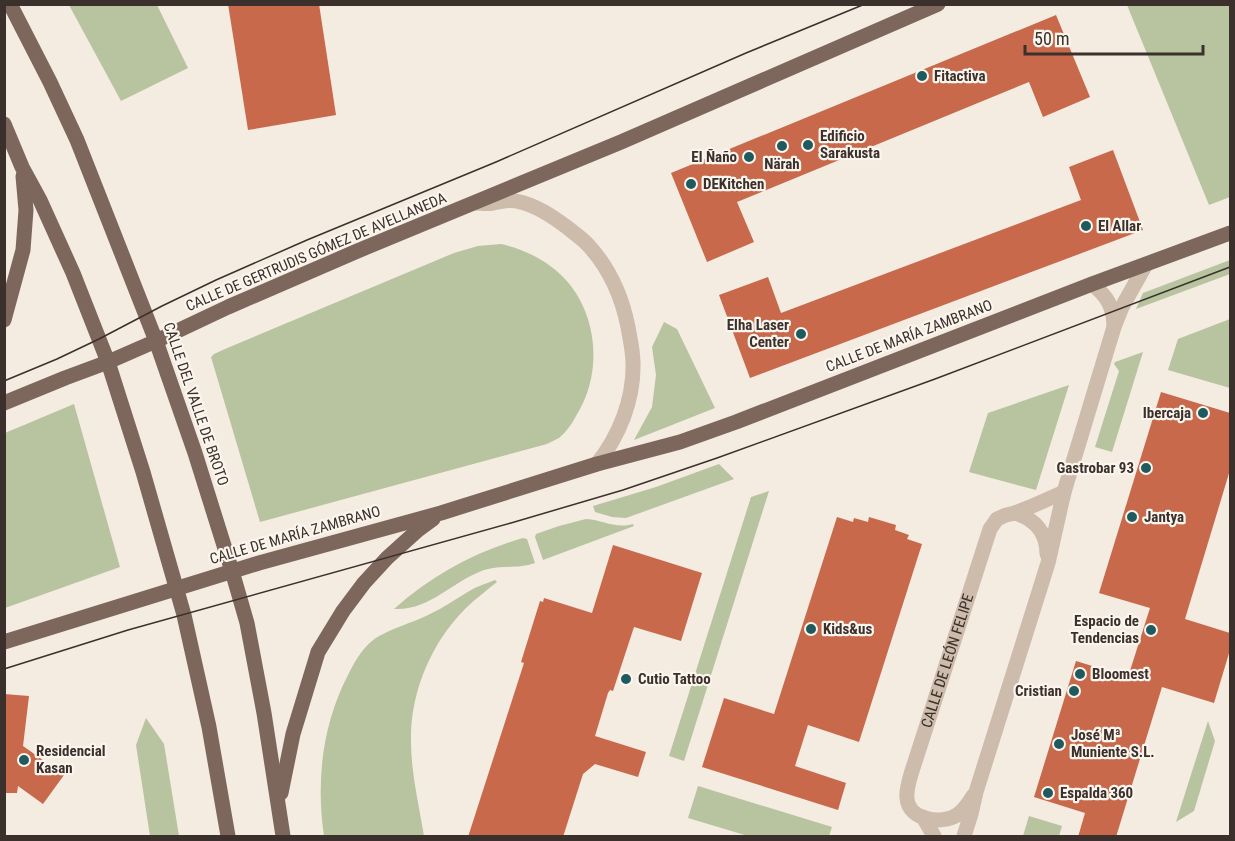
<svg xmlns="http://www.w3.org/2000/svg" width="1235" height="841" font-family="'Roboto Condensed',sans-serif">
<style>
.green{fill:#b8c4a0}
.building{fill:#c8694b}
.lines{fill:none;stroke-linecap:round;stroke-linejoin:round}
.minor{stroke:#cdbbac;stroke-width:15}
.major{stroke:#7d675c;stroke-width:15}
.tram{stroke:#3b302b;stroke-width:1.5}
.poi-dot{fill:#1f5a5e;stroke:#fbf5ee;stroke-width:2}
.labels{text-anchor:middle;stroke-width:4.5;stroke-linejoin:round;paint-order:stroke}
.poi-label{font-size:15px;font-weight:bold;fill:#3b302b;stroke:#fbf5ee;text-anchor:start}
.street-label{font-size:15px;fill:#3b302b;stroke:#fbf5ee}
</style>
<rect width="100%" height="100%" fill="#f4ebe1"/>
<g class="green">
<path d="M69,5h88l31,63 -67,33z"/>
<path d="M1127,5h103v192l-21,8z"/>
<path d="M501,244c27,6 53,20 70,42 28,37 30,91 5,130 -4,8 -10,16 -17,22 -4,2 -8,4 -12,6l-287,78 -49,-165 3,-3 11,-5 229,-96 24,-7z"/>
<path d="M1230,260v14l-94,35 7,-16z"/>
<path d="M1230,319v69l-62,-18 10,-31z"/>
<path d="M664,322l13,7 38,79 -81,32 18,-33 4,-32 -4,-28z"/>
<path d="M1143,352l-31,100 -17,-5 24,-76 -5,-7 1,-2z"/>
<path d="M1069,385l-33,105 -67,-18 19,-59z"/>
<path d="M74,404l46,163 -115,41v-175z"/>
<path d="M719,464l15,15 -108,39 -14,-1 -17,-5 -2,-6 63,-19z"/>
<path d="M769,491l-85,270 -15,-5 82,-259z"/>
<path d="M586,519c18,1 28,10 47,5l1,2 -91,34 -8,-23 1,-3 23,-8z"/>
<path d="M523,538l4,1 8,24c-16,6 -34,2 -51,7 -31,11 -55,41 -90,39 38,-34 81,-57 129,-71z"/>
<path d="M495,580l2,2c-11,9 -22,17 -32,27 -34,34 -55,84 -54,132 0,32 8,64 13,95h-100c-8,-54 -2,-111 24,-161 6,-12 13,-25 24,-34 13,-11 41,-18 58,-27 13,-6 24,-14 36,-21 9,-6 19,-9 29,-13z"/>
<path d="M146,718l18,26 15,92h-29l-14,-91z"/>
<path d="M1208,721l7,20 -21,70 -18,11z"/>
<path d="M698,786l134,41 -3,9h-81l-60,-18z"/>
<path d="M1029,816l33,10 -3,10h-36z"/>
</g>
<g class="building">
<path d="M228,4h91l17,111 -88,15z"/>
<path d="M1056,15l34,82 -47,20 -14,-35 -292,120 17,40 -47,20 -36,-89z"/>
<path d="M1113,150l30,80 -393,148 -31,-83 49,-18 13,36 300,-113 -12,-33z"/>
<path d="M1161,392l69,21v57l-45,149 45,14v17l-16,53 -52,-16 -46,150h-38l7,-24 -51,-16 42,-136 52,16 22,-69 -51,-15z"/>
<path d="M837,517l16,5 1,-4 14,4 1,-5 27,8 -1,5 14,5 -2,4 15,5 -63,198 -51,-17 -13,41 51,17 -8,27 -136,-43 22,-69 50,16z"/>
<path d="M613,545l89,28 -21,68 -47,-14 -21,64 -3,-1 -2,3 -13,43 51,16 -8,25 -43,-13 -12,10 -20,63h-95l56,-174 -3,-1 19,-61 3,1 1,-4 48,15z"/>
<path d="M4,694l25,2 -6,50 41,29 -21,29 -25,-18 -1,7h-13z"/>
</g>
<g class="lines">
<g class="minor">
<path d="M475,203c6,0 12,1 18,0 8,-1 15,-4 23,-2 20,4 36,15 52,27 7,6 15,11 21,18 21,23 33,51 39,81 2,12 5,24 5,36 1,37 -14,73 -36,101"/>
<path d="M1092,284c15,12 22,23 22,43"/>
<path d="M1015,513c20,6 32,20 32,41"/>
<path id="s1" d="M973,796c-4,7 -9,14 -16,19 -15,10 -49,5 -50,-17 -1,-8 2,-16 4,-24l79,-245 7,-10 9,-4 9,-2 15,-6 34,-15"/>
<path d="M923,817l11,19"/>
<path d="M964,836l7,-22 5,-22 72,-229 16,-71 50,-165 8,-20 23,-41"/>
</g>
<g class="major">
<path d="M10,4l40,78 27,58 79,201 39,112 37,118 15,52 17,90 19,123"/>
<path d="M4,124l18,43 18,33 33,73 35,89 35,110 41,143 25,112 19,109"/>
<path d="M4,320l19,-70 3,-40 -3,-34"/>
<path d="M4,403l61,-25 43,-16 48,-21 72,-34 127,-55 266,-110 317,-138"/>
<path d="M4,642l255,-79 182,-50 156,-49 83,-22 56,-20 356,-138 138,-51"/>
<path d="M281,793l12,-59 25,-82 25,-41 21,-28 23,-25 31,-28 15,-11"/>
</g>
<g class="tram">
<path d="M4,381l53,-22 42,-20 63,-33 54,-26 91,-40 189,-78 250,-109 119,-49"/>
<path d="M4,669l124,-39 383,-107 112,-33 94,-32 218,-79 295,-112"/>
</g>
</g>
<g class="poi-dot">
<circle cx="922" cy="76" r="6"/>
<circle cx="808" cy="145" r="6"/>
<circle cx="782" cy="146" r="6"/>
<circle cx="749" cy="157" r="6"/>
<circle cx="691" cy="184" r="6"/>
<circle cx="1086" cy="226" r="6"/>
<circle cx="801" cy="334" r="6"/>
<circle cx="1203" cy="413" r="6"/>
<circle cx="1146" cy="468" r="6"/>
<circle cx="1132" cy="517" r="6"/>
<circle cx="811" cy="629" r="6"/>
<circle cx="1151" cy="630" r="6"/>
<circle cx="1080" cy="674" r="6"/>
<circle cx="626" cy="679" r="6"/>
<circle cx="1074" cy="691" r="6"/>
<circle cx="1059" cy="744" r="6"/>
<circle cx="24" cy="760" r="6"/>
<circle cx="1048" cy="793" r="6"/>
</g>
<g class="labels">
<g class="poi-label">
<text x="934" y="81">Fitactiva</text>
<text x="820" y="141">Edificio<tspan x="820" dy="17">Sarakusta</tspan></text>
<text x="737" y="162" text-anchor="end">El Ñaño</text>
<text x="782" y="169" text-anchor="middle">Närah</text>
<text x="703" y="189">DEKitchen</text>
<text x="1098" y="231">El Allar</text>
<text x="789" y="330" text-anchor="end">Elha Laser<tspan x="789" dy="17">Center</tspan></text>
<text x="1191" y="418" text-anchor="end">Ibercaja</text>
<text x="1134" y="473" text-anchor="end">Gastrobar 93</text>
<text x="1144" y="522">Jantya</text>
<text x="1139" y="626" text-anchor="end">Espacio de<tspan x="1139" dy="17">Tendencias</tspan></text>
<text x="823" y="634">Kids&amp;us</text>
<text x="1092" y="679">Bloomest</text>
<text x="638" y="684">Cutio Tattoo</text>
<text x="1062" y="696" text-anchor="end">Cristian</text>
<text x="1071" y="740">José Mª<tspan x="1071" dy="17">Muniente S.L.</tspan></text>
<text x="36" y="756">Residencial<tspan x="36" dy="17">Kasan</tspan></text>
<text x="1060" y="798">Espalda 360</text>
</g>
<g class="street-label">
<text transform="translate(316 252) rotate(-23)" y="5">CALLE DE GERTRUDIS GÓMEZ DE AVELLANEDA</text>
<text transform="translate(909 336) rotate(-21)" y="5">CALLE DE MARÍA ZAMBRANO</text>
<text transform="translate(196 404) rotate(71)" y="5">CALLE DEL VALLE DE BROTO</text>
<text transform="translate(295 535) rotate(-16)" y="5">CALLE DE MARÍA ZAMBRANO</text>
<text dy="5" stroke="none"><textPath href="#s1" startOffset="230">CALLE DE LEÓN FELIPE</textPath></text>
</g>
</g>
<rect width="1235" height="841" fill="none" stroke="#3b302b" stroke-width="12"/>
<path d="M1025 45v9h178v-9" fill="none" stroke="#3b302b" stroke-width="3"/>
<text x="1034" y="45" font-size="18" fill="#3b302b" stroke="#fbf5ee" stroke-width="4.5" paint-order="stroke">50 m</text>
</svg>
